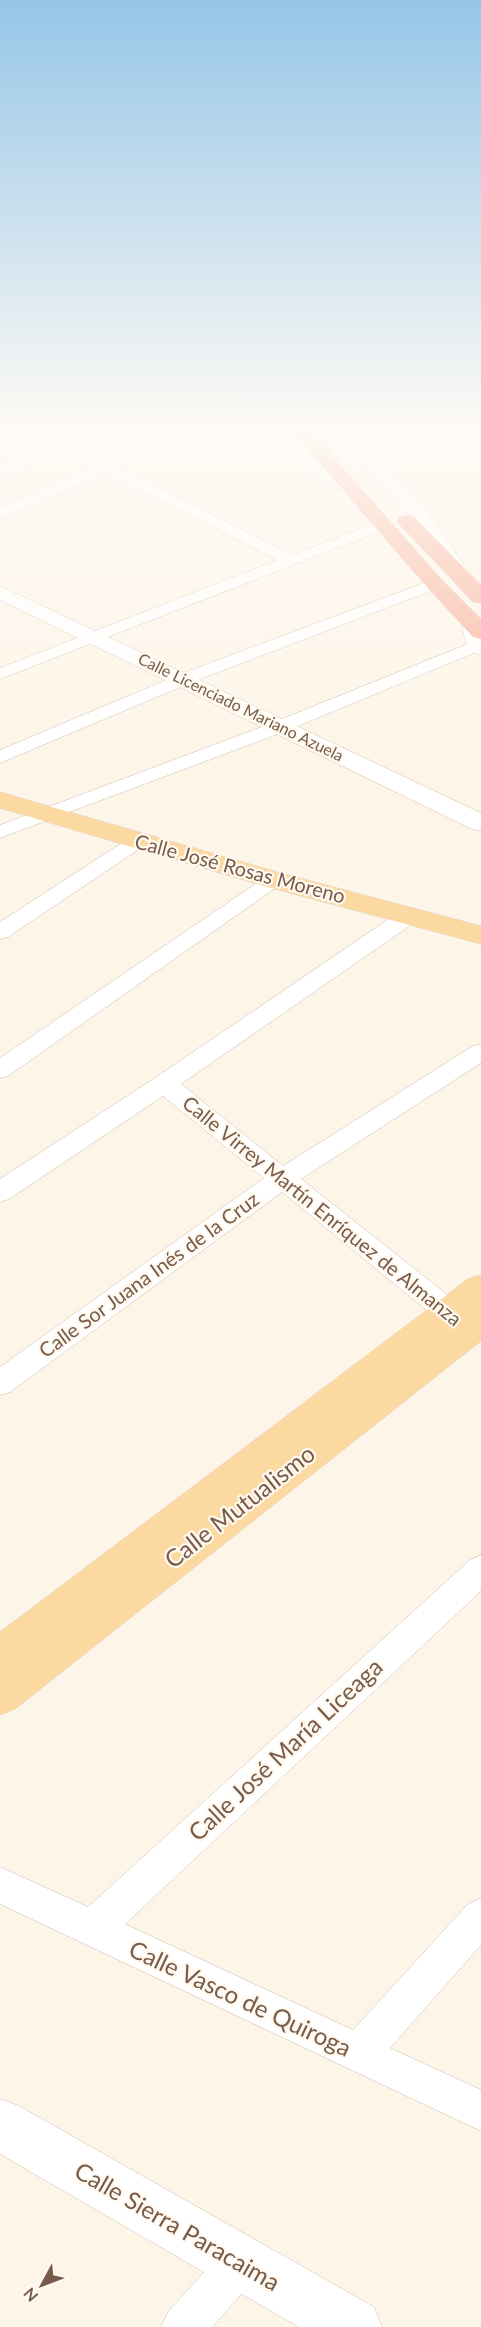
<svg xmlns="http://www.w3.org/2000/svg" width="481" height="2327" font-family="Lato,sans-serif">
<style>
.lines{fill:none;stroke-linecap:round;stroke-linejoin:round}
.street-casing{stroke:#cfbcad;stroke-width:1}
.secondary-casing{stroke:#d5bfad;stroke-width:1}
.primary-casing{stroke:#dcd4d0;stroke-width:1}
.highway-casing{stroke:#dcd4d0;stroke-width:1}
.street{fill:#fff;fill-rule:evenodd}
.secondary{fill:#fff;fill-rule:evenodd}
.primary{fill:#fcd9a0;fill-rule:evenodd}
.highway{fill:#f8b59e;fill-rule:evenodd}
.labels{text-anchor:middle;stroke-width:4.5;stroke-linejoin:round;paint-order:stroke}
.far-street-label{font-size:16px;fill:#785b4b;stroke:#fff9ef}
.street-label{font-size:20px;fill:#785b4b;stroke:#fff9ef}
.near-street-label{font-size:24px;fill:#785b4b;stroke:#fff9ef}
</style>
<rect width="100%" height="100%" fill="#fdf5e8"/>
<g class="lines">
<g class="street-casing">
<g id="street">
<path d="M2,424h17l87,38 88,-38h17l-2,3 -91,40 174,88 86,-33h10l3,3 -3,3 -388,151v-11l278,-108 -172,-87 -106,46v-11l94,-41 -90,-40z"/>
<path d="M435,579l6,2 2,3 -2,3 -251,96 -190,80v-13l178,-75z"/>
<path d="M478,640l3,1v9l-195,81 -286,107v-13l272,-102z"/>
<path d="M138,835l7,2 3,4 -3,4 -137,92 -8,2v-17l131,-85z"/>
<path d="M274,874l7,2 4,4 -4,4 -273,192 -8,2v-20l267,-182z"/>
<path d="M410,908l8,2 3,5 -3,5 -237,164 102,82 190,-120 8,-2v19l-180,116 159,126 4,8 -4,8 -10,3 -10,-3 -158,-129 -272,200 -10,3v-28l264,-189 -101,-82 -154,103 -9,3v-23l155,-101 247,-168z"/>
<path d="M481,1555v36l-356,333 228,106 115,-126 13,-6v47l-91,103 91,42v41l-481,-227v-37l88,40 382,-347z"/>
<path d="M240,2243l15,6 6,15 -6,15 -43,48h-51l7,-15 57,-63z"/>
</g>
</g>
<g class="secondary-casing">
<g id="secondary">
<path d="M95,424h23l-3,4 -115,49v-13z"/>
<path d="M269,424h18l33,34 42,28 3,4 -3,4c-26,6 -79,-50 -93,-70z"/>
<path d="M324,424h19l84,87 44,64 -4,4 -7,2 -7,-2 -40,-60z"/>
<path d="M0,586l481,227v18l-9,-2 -472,-229z"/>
<path d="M473,617l8,3v35c-16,-4 -16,-17 -19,-31l3,-5z"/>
<path d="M0,2099l19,7 355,201 8,20h-83l-299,-173z"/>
</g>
</g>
<g class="primary-casing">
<g id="primary">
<path d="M0,792l284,82 197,52v18l-217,-58 -264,-78z"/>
<path d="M481,1275v66l-466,368 -15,6v-83l468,-353z"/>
</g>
</g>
<g class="highway-casing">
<g id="highway">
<path d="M286,424h18l138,156 39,39v20l-8,-2 -45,-49z"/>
<path d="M407,515l7,2 67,68v18l-8,-1 -73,-77 -3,-4 3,-4z"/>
</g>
</g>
<use href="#street" class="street"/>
<use href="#secondary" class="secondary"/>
<use href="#primary" class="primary"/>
<use href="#highway" class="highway"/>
</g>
<linearGradient id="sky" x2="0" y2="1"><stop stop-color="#96c6e8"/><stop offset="0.57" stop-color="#fefaf5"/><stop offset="1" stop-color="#fefaf5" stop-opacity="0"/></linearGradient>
<rect width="481" height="749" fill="url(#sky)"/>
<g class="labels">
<g class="far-street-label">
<text transform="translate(241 707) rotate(26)" y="6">Calle Licenciado Mariano Azuela</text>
</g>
<g class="street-label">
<text transform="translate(240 869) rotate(15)" y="7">Calle José Rosas Moreno</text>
<text transform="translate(322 1211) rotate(39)" y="7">Calle Virrey Martín Enríquez de Almanza</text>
<text transform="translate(149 1275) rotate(-36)" y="7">Calle Sor Juana Inés de la Cruz</text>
</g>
<g class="near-street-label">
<text transform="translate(240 1507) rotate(-38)" y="8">Calle Mutualismo</text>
<text transform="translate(286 1750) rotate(-43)" y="8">Calle José María Liceaga</text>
<text transform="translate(240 1999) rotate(25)" y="8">Calle Vasco de Quiroga</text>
<text transform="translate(177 2227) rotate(30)" y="8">Calle Sierra Paracaima</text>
</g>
</g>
<g transform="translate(42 2285) rotate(229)" stroke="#fff9ef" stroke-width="4.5" paint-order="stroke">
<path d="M0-4.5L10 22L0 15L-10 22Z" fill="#785b4b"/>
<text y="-9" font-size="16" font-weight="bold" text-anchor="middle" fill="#785b4b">N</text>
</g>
</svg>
